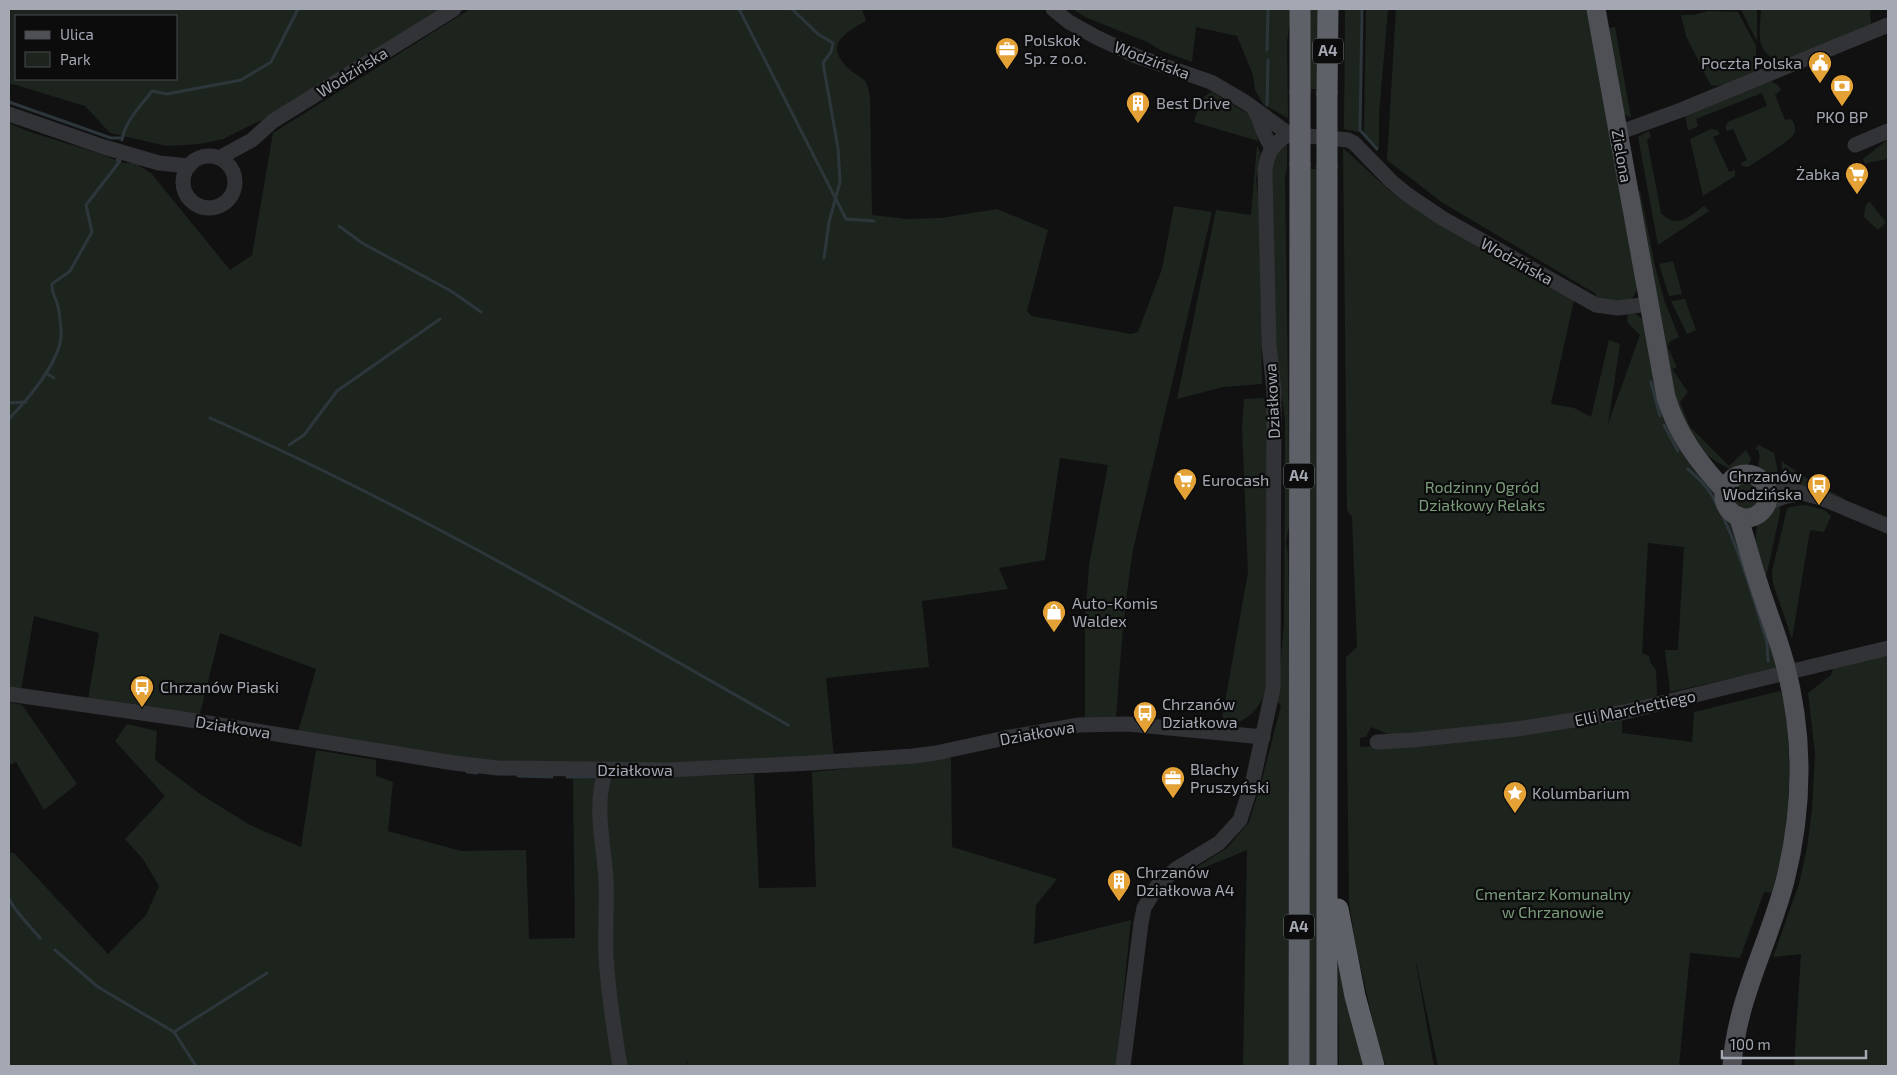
<svg xmlns="http://www.w3.org/2000/svg" width="1897" height="1075" font-family="'Exo 2',sans-serif">
<style>
.green{fill:#1d241e;fill-rule:evenodd}
.lines{fill:none;stroke-linecap:round;stroke-linejoin:round}
.stream{stroke:#2d363b;stroke-width:3}
.minor{stroke:#323337;stroke-width:15}
.major{stroke:#4e5055;stroke-width:19}
.highway{stroke:#5e6167;stroke-width:21}
.highway-bridge{stroke:#5e6167;stroke-width:21}
.labels{text-anchor:middle;stroke-width:4.5;stroke-linejoin:round;paint-order:stroke}
.shield{fill:#0c0c0d;stroke:#767980;stroke-width:1}
.shield-label{font-size:15px;font-weight:bold;fill:#a3a8b2}
.poi-label{font-size:16px;fill:#a3a8b2;stroke:#0c0c0d;text-anchor:start}
.street-label{font-size:16px;fill:#a3a8b2;stroke:#0c0c0d}
.park-label{font-size:16px;fill:#7b9c7b;stroke:#0c0c0d}
</style>
<rect width="100%" height="100%" fill="#111112"/>
<g class="green">
<path d="M9,9h435l-172,106 -49,24 -23,5 -33,2 -57,-13 -25,-27 -76,-23zM16,16h160v63h-160z"/>
<path d="M470,9h392l4,12c-23,13 -43,24 -16,49 5,4 12,7 16,12 2,4 3,11 4,15l2,118 35,4 34,-1 56,-9 51,21 -21,81 4,5 100,18 7,-2 24,-63 12,-63 38,6 -79,338c-9,56 -13,112 -17,169h-31v-100l4,-54 19,-100 -48,-7 -15,102 -46,8 9,21 -86,12 7,66 -103,11 8,79 -116,6h-221l-199,-31 18,-63 -96,-36 -21,85 -111,-18 11,-67 -65,-17 -13,74 -12,-2v-565l18,8 74,23 22,9h12l16,10 79,97 22,-15 21,-122z"/>
<path d="M1073,9h218l-4,34 1,75 -25,-14 -8,-14 -2,-15 -16,-39 -41,-9 -4,35 -30,-11 -15,-9 -62,-25z"/>
<path d="M1307,9h16l-2,80h-16z"/>
<path d="M1345,9h16l-2,123 -15,-3z"/>
<path d="M1366,9h22l-9,105v35l-15,-15z"/>
<path d="M1396,9h192l49,277c-1,23 -27,14 -41,12v-4l-153,-91 -56,-43z"/>
<path d="M1724,9h33v32l-16,-31z"/>
<path d="M1761,9h119h-10l1,16 -91,36c-26,-8 -20,-30 -19,-52z"/>
<path d="M1708,11l30,1 18,34v25c-10,4 -37,20 -46,13l-24,-48 -5,-21h13z"/>
<path d="M1615,27l16,91 -9,-5 -15,-85z"/>
<path d="M1771,81l7,4 3,5 -6,5 10,25 6,-1c4,4 5,10 3,15 -5,8 -37,27 -46,33l-6,-1 -1,-3 6,-3 -14,-31 -6,2 -2,-4 3,-5 39,-16 -5,-13 -66,26 2,7 -7,4h-3l-3,-15z"/>
<path d="M1212,92l36,22 7,9 3,18 -64,-19c4,-12 5,-25 18,-30z"/>
<path d="M1711,129l6,1 3,4 -7,3 16,35 6,-2v6l-32,20 -13,-57z"/>
<path d="M1649,131l2,5 -4,4 14,73c17,17 27,4 43,-7l5,5 -51,34 -20,-108z"/>
<path d="M1887,140l1,18c-8,4 -15,3 -23,6l-2,-5z"/>
<path d="M1257,145l3,8 -4,27 3,23 3,181 -39,3 -46,12 39,-189 35,5z"/>
<path d="M1287,145v22l-2,10 5,345 -4,19 2,14 1,52 -1,459h-45l4,-216 -66,27 46,-29 22,-26 10,-32 10,3 2,-6 -10,-4 20,-77 -4,-5 7,-77 1,-205 -9,-69 -4,-186 5,-15z"/>
<path d="M1343,148l46,42 91,58 94,52 -23,104 23,4 17,9 18,-77 11,4 -12,80 32,-89 -13,-13 1,-10c10,2 13,4 17,13l8,49 65,115 5,19 11,12 43,145 -3,4 -104,23 -5,-42h13l6,-103 -36,-4 -6,110 7,3 1,6 6,8 1,27 -29,9 -49,8 -168,21h-21l-19,-8 -5,10 -6,1v9l61,-4 201,-25v15l70,9 2,-30 86,-21c7,8 6,23 7,34 3,36 3,71 -2,108 -2,20 -9,40 -13,60l-8,-1 -24,66 -50,-5 -11,113h-241l-24,-114 20,114h-48l-8,-22 -22,-98 -7,-43 -3,-246 11,-10 -5,-130 -5,-7z"/>
<path d="M1304,168l18,2 -1,896h-17z"/>
<path d="M1640,191l15,75 9,34 15,37 -10,5 -1,6 9,19 -5,2 16,23 -8,10 10,25 39,39 17,-16 5,9 -4,9 -17,1 -13,-7 -13,-9 -25,-34 -45,-227z"/>
<path d="M1869,201l17,21 -8,8 -14,-13 1,-10z"/>
<path d="M1673,261l9,33 -13,2 -10,-32z"/>
<path d="M1685,299l11,31 -9,4 -16,-33z"/>
<path d="M1263,398l5,3 2,167 -5,121c-3,20 -23,38 -44,36l27,-153 -6,-145 2,-28z"/>
<path d="M1759,445l15,8 6,29h-6c-5,-3 -12,-7 -15,-10 -3,-4 3,-14 -1,-22l-3,-1z"/>
<path d="M1781,461l33,22 31,16 -3,2 -58,-20z"/>
<circle cx="1746" cy="496" r="15"/>
<path d="M1780,503v10l-14,65 2,9 24,70 6,8 -7,-3 -2,-4c-11,-32 -39,-98 -32,-131 2,-10 13,-21 23,-24z"/>
<path d="M1806,505l18,5 7,6 -7,16 -14,-2 -18,109 -19,-56 -1,-12 15,-62 3,-2z"/>
<path d="M1888,654v412h-94l7,-112 -28,3 26,-73 8,-36 5,-38 3,-57 -7,-60 23,-18 2,-6z"/>
<path d="M9,702l13,3 55,79 -33,26 -28,-48 -7,3z"/>
<path d="M127,724l30,7 -2,29 45,34 50,31 51,22 15,-97 60,10v16l17,6 -5,49 73,20 65,-1 3,89 46,-1 -2,-160 26,1 16,287h-606v-213h5l94,101 38,-39 13,-29 -16,-27 -18,-20 40,-43 -50,-55z"/>
<path d="M951,757l1,90 105,32 -21,26 -2,39 97,-24 -15,146h-428l-3,-11 2,11h-65l-9,-61 -8,-226 149,-5 5,114 57,-1 -4,-115z"/>
<path d="M1338,949l29,117h-28z"/>
</g>
<g class="lines">
<g class="stream">
<path d="M739,9l107,210 28,2"/>
<path d="M792,9l26,25 15,9 -2,9 -8,11 15,85 2,34 -11,40 -5,36"/>
<path d="M1362,9l-2,121 17,19"/>
<path d="M1267,50l1,-41"/>
<path d="M9,102l102,36h11"/>
<path d="M1267,105l1,-45"/>
<path d="M122,140c3,-19 18,-33 30,-49l15,3 74,-14 30,-18 27,-53"/>
<path d="M339,226l23,17 89,48 30,21"/>
<path d="M46,373l8,5"/>
<path d="M1651,382l9,34"/>
<path d="M9,403l17,-1"/>
<path d="M210,418c200,88 389,199 578,307"/>
<path d="M9,419c18,-19 55,-61 52,-89 -1,-9 -1,-19 -4,-27 -2,-7 -6,-11 -5,-19l18,-13 22,-39 -6,-27 34,-44 -3,-1"/>
<path d="M1664,425l14,26"/>
<path d="M289,445l15,-10 33,-44 103,-72"/>
<path d="M1688,469c10,9 21,19 27,32 22,40 38,96 52,141l1,19"/>
<path d="M467,772l10,1"/>
<path d="M518,776l34,1"/>
<path d="M567,777h33"/>
<path d="M9,899c7,14 20,26 31,39"/>
<path d="M55,950l43,37 76,45 22,34"/>
<path d="M174,1032l93,-59"/>
</g>
<g class="minor">
<path d="M1053,9l16,13 27,15 40,19 75,26 34,20 44,32 59,6 6,3 38,39 16,13 34,23 154,87 22,3 30,-4"/>
<path d="M1255,111c7,11 8,26 17,36"/>
<path d="M9,114l95,33 55,16 30,3"/>
<path d="M1618,133l63,-23 207,-85"/>
<path d="M1855,145l33,-14"/>
<circle cx="209" cy="182" r="26"/>
<path d="M219,158l33,-18 21,-19 181,-112"/>
<path d="M1765,485l18,3 38,10 67,28"/>
<path d="M1766,504l17,-7 16,-3"/>
<path d="M9,694l168,24 277,45 44,5 170,2 143,-7 102,-7 23,-3 69,-15 74,-13 49,-1 135,13"/>
<path d="M1377,742l36,-2 104,-11 108,-17 263,-64"/>
<path d="M606,770c-13,36 -2,73 0,110 1,25 -1,51 0,76 2,37 8,74 14,110"/>
<path d="M1123,1066l18,-143 3,-15 13,-22 19,-17 43,-26 21,-23 13,-40 20,-92 1,-268v-29l-5,-46 -4,-175c2,-18 9,-27 24,-36"/>
</g>
<g class="major">
<path d="M1596,9l70,388c11,37 33,66 59,94"/>
<circle cx="1746" cy="496" r="22"/>
<path d="M1732,1066c4,-65 37,-123 53,-185 18,-72 19,-146 0,-217 -7,-27 -18,-53 -26,-79 -8,-23 -13,-46 -21,-69"/>
</g>
<g class="highway">
<path d="M1300,92v-83"/>
<path d="M1327,93l1,-84"/>
<path d="M1338,909l17,87 19,70"/>
<path d="M1299,1066l1,-901"/>
<path d="M1327,1066v-900"/>
</g>
<g class="highway-bridge">
<path d="M1327,93v73"/>
<path d="M1300,165v-73"/>
</g>
</g>
<defs>
<g id="office-pin" transform="scale(1.25)"><path d="M0 17L-7.5 6A9.5 9.5 0 1 1 7.5 6Z" fill="#e4a236" stroke="#0c0c0d"/><path d="M-6-3h4V-5.5h4V-3h4V5H-6ZM-1-4.5V-3h2v-1.5ZM-6 0V1H6V0Z" fill="#fff"/></g>
<g id="civic-pin" transform="scale(1.25)"><path d="M0 17L-7.5 6A9.5 9.5 0 1 1 7.5 6Z" fill="#e4a236" stroke="#0c0c0d"/><path d="M-.6-6.5H3V-4.5H.6V-3L4-1V1h2V6H-6V1h2V-1L-.6-3ZM-1.2 2.5V6h2.4V2.5Z" fill="#fff"/></g>
<g id="bank-pin" transform="scale(1.25)"><path d="M0 17L-7.5 6A9.5 9.5 0 1 1 7.5 6Z" fill="#e4a236" stroke="#0c0c0d"/><path d="M-6-4H6V4H-6ZM0-2.3a2.3 2.3 0 1 0 0 4.6a2.3 2.3 0 1 0 0-4.6Z" fill="#fff"/></g>
<g id="building-pin" transform="scale(1.25)"><path d="M0 17L-7.5 6A9.5 9.5 0 1 1 7.5 6Z" fill="#e4a236" stroke="#0c0c0d"/><path d="M-4-6H4V6H1V3H-1V6H-4ZM-2.5-4.3h1.7v1.8h-1.7ZM.8-4.3h1.7v1.8H.8ZM-2.5-1h1.7V.8h-1.7ZM.8-1h1.7V.8H.8Z" fill="#fff"/></g>
<g id="supermarket-pin" transform="scale(1.25)"><path d="M0 17L-7.5 6A9.5 9.5 0 1 1 7.5 6Z" fill="#e4a236" stroke="#0c0c0d"/><path d="M-6-5.5h2.5l.6 2H6L4.5 2H-2.5L-4.4-4H-6ZM-1.5 3.2a1.3 1.3 0 1 0 .1 0ZM3 3.2a1.3 1.3 0 1 0 .1 0Z" fill="#fff"/></g>
<g id="bus-pin" transform="scale(1.25)"><path d="M0 17L-7.5 6A9.5 9.5 0 1 1 7.5 6Z" fill="#e4a236" stroke="#0c0c0d"/><path d="M-5-6H5V4H4V6H2V4H-2V6H-4V4H-5ZM-3.5-4V0h7V-4ZM-3.5 1.2v1.5H-2V1.2ZM2 1.2v1.5H3.5V1.2Z" fill="#fff"/></g>
<g id="shop-pin" transform="scale(1.25)"><path d="M0 17L-7.5 6A9.5 9.5 0 1 1 7.5 6Z" fill="#e4a236" stroke="#0c0c0d"/><path d="M-5-2.5h2.3a2.7 3.5 0 0 1 5.4 0H5L5.5 6h-11ZM-1.5-2.5h3a1.5 2.3 0 0 0-3 0Z" fill="#fff"/></g>
<g id="sight-pin" transform="scale(1.25)"><path d="M0 17L-7.5 6A9.5 9.5 0 1 1 7.5 6Z" fill="#e4a236" stroke="#0c0c0d"/><path d="M0-6L1.8-2.2L6-1.7L2.9 1.2L3.7 5.4L0 3.3L-3.7 5.4L-2.9 1.2L-6-1.7L-1.8-2.2Z" fill="#fff"/></g>
</defs>
<g fill-rule="evenodd">
<use href="#office-pin" x="1007" y="49"/>
<use href="#civic-pin" x="1820" y="63"/>
<use href="#bank-pin" x="1842" y="86"/>
<use href="#building-pin" x="1138" y="103"/>
<use href="#supermarket-pin" x="1857" y="174"/>
<use href="#supermarket-pin" x="1185" y="480"/>
<use href="#bus-pin" x="1819" y="485"/>
<use href="#shop-pin" x="1054" y="612"/>
<use href="#bus-pin" x="142" y="687"/>
<use href="#bus-pin" x="1145" y="713"/>
<use href="#office-pin" x="1173" y="778"/>
<use href="#sight-pin" x="1515" y="793"/>
<use href="#building-pin" x="1119" y="881"/>
</g>
<g class="labels">
<g class="shield">
<rect x="1313" y="38.5" width="30" height="25" rx="4"/>
<rect x="1284" y="463.5" width="30" height="25" rx="4"/>
<rect x="1284" y="914.5" width="30" height="25" rx="4"/>
</g>
<g class="shield-label">
<text x="1328" y="56">A4</text>
<text x="1299" y="481">A4</text>
<text x="1299" y="932">A4</text>
</g>
<g class="poi-label">
<text x="1024" y="46">Polskok<tspan x="1024" dy="18">Sp. z o.o.</tspan></text>
<text x="1802" y="69" text-anchor="end">Poczta Polska</text>
<text x="1156" y="109">Best Drive</text>
<text x="1842" y="123" text-anchor="middle">PKO BP</text>
<text x="1840" y="180" text-anchor="end">Żabka</text>
<text x="1802" y="482" text-anchor="end">Chrzanów<tspan x="1802" dy="18">Wodzińska</tspan></text>
<text x="1202" y="486">Eurocash</text>
<text x="1072" y="609">Auto-Komis<tspan x="1072" dy="18">Waldex</tspan></text>
<text x="160" y="693">Chrzanów Piaski</text>
<text x="1162" y="710">Chrzanów<tspan x="1162" dy="18">Działkowa</tspan></text>
<text x="1190" y="775">Blachy<tspan x="1190" dy="18">Pruszyński</tspan></text>
<text x="1532" y="799">Kolumbarium</text>
<text x="1136" y="878">Chrzanów<tspan x="1136" dy="18">Działkowa A4</tspan></text>
</g>
<g class="street-label">
<text transform="translate(1152 60) rotate(21)" y="6">Wodzińska</text>
<text transform="translate(352 72) rotate(-32)" y="6">Wodzińska</text>
<text transform="translate(1622 156) rotate(80)" y="6">Zielona</text>
<text transform="translate(1517 261) rotate(29)" y="6">Wodzińska</text>
<text transform="translate(1272 401) rotate(-93)" y="6">Działkowa</text>
<text transform="translate(1635 708) rotate(-12)" y="6">Elli Marchettiego</text>
<text transform="translate(233 727) rotate(9)" y="6">Działkowa</text>
<text transform="translate(1037 733) rotate(-10)" y="6">Działkowa</text>
<text x="635" y="776">Działkowa</text>
</g>
<g class="park-label">
<text x="1482" y="493">Rodzinny Ogród<tspan x="1482" dy="18">Działkowy Relaks</tspan></text>
<text x="1553" y="900">Cmentarz Komunalny<tspan x="1553" dy="18">w Chrzanowie</tspan></text>
</g>
</g>
<rect width="1897" height="1075" fill="none" stroke="#a3a8b2" stroke-width="20"/>
<rect x="15" y="15" width="162" height="65" fill="#0c0c0d" stroke="#484a4f"/>
<rect x="25" y="31" width="25" height="8" fill="#4e5055" stroke="#484a4f"/>
<text x="60" y="40" font-size="15" fill="#a3a8b2">Ulica</text>
<rect x="25" y="52" width="25" height="15" fill="#1d241e" stroke="#484a4f"/>
<text x="60" y="65" font-size="15" fill="#a3a8b2">Park</text>
<path d="M1722 1050v8h144v-8" fill="none" stroke="#a3a8b2" stroke-width="2.5"/>
<text x="1730" y="1050" font-size="15" fill="#a3a8b2" stroke="#0c0c0d" stroke-width="4" paint-order="stroke">100 m</text>
</svg>
